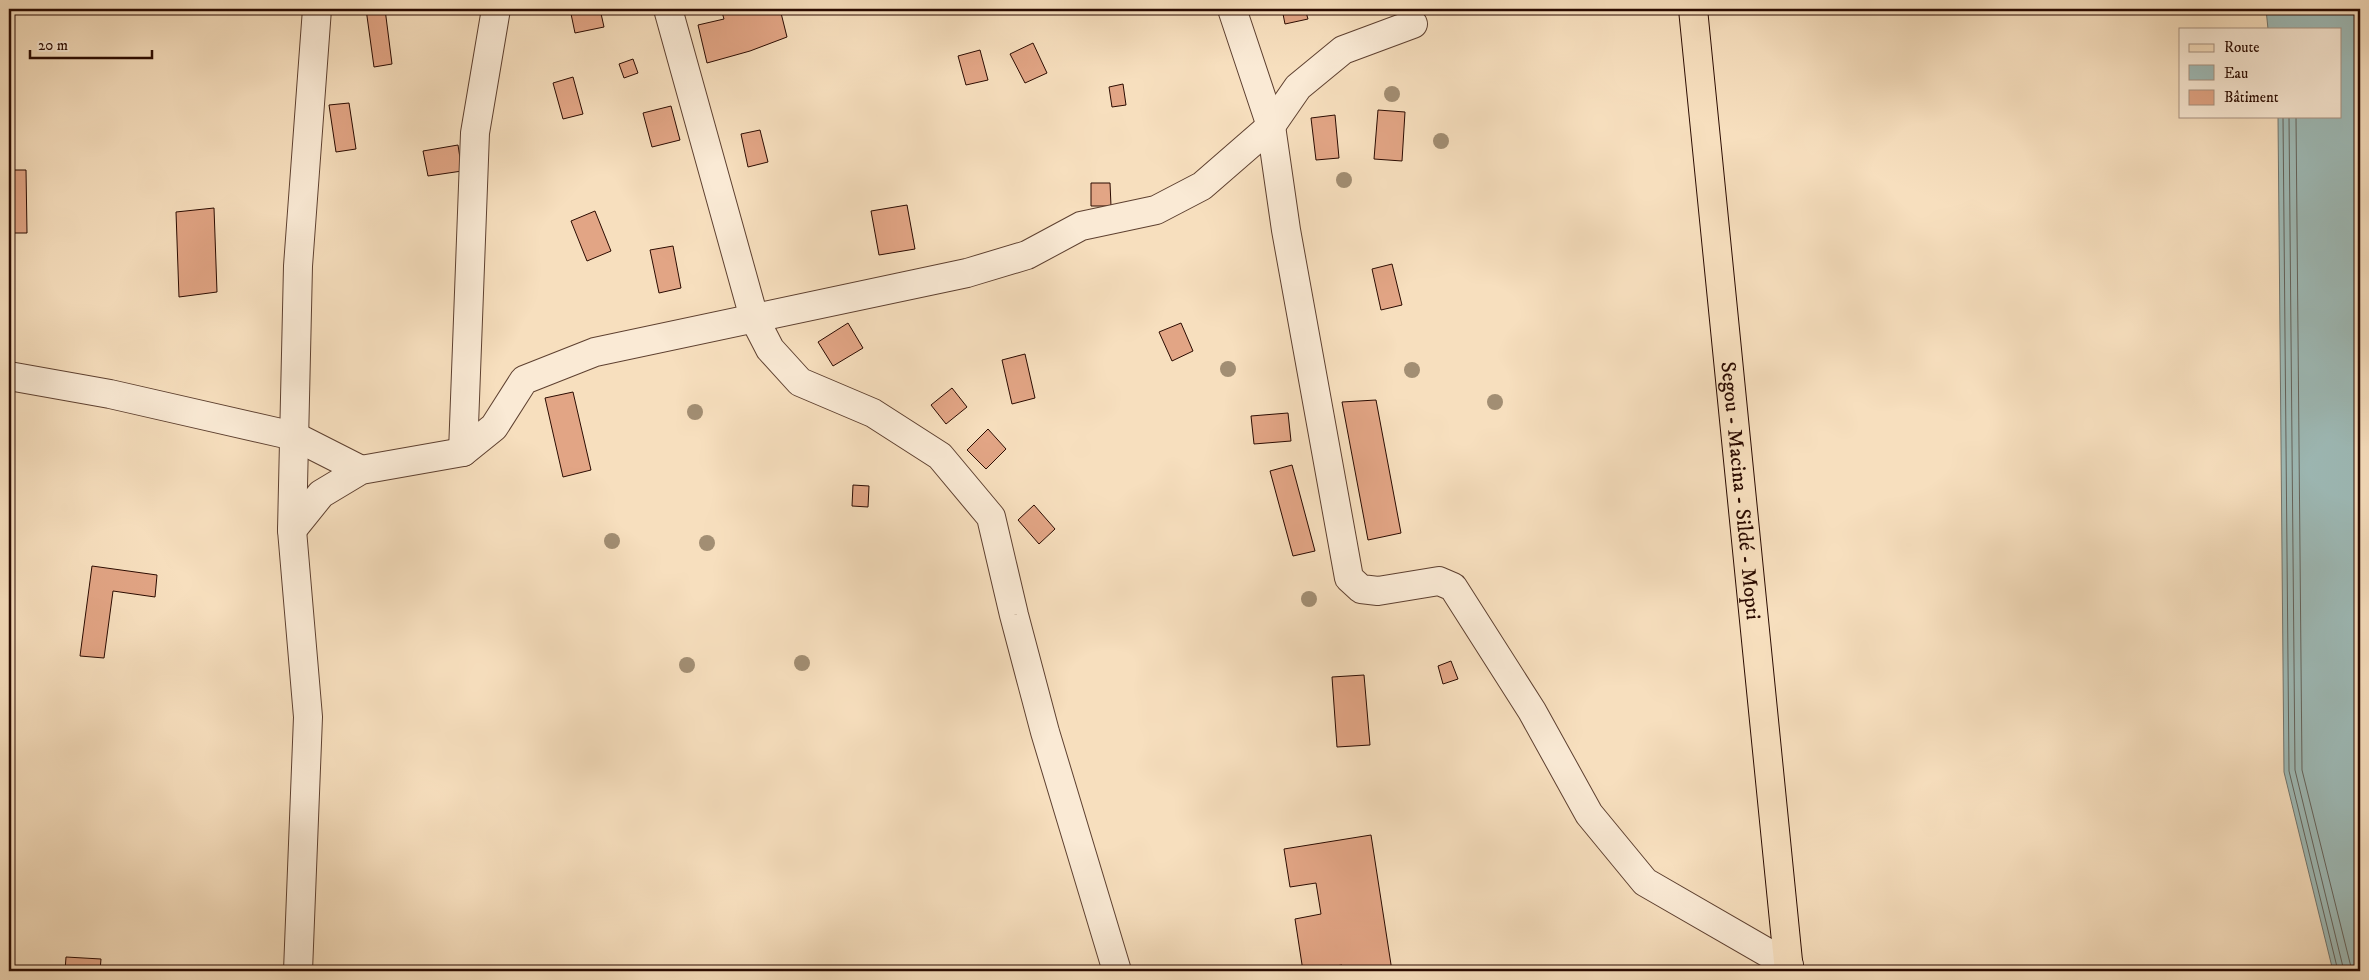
<svg xmlns="http://www.w3.org/2000/svg" width="2369" height="980" font-family="'IM FELL DW Pica',serif">
<style>
.water{fill:#9ebbb8;stroke:#70756f}
.lines{fill:none;stroke-linecap:round;stroke-linejoin:round}
.shore{stroke:#64635c;stroke-width:1}
.building{fill:#e2a585;stroke:#2b0b01}
.minor-casing{stroke:#5e4030;stroke-width:30}
.major-casing{stroke:#2b0b01;stroke-width:30}
.minor{stroke:#faead5;stroke-width:28}
.major{stroke:#f7dfbe;stroke-width:28}
.tree{fill:#a28e73}
.labels{text-anchor:middle;stroke-width:4;stroke-linejoin:round;paint-order:stroke}
.street-label{font-size:21px;fill:#2b0b01;stroke:#faead5}
</style>
<rect width="100%" height="100%" fill="#f7dfbe"/>
<filter id="stains"><feTurbulence type="fractalNoise" baseFrequency=".004" numOctaves="4"/><feColorMatrix values="0 0 0 0 .2 0 0 0 0 .09 0 0 0 0 .02 0 0 0 .5 -.17"/></filter>
<radialGradient id="worn" r=".72"><stop offset=".6" stop-color="#630" stop-opacity="0"/><stop offset="1" stop-color="#630" stop-opacity=".3"/></radialGradient>
<path class="water" d="M2266,9h94v962h-27l-49,-199 -6,-656h62v-87h-72z"/>
<g class="lines">
<g class="shore">
<path d="M2283,116l6,655 49,200"/>
<path d="M2289,116l6,654 49,201"/>
<path d="M2296,116l6,654 50,201"/>
</g>
</g>
<g class="building">
<path d="M366,9h19l7,55 -18,3z"/>
<path d="M570,9h30l4,18 -29,6z"/>
<path d="M721,9h59l7,28 -37,14 -43,12 -9,-38 26,-6z"/>
<path d="M1282,9h23l3,10 -23,5z"/>
<path d="M1033,43l14,30 -22,10 -15,-29z"/>
<path d="M980,50l8,30 -22,5 -8,-29z"/>
<path d="M633,59l5,14 -14,5 -5,-14z"/>
<path d="M573,77l10,37 -20,5 -10,-36z"/>
<path d="M1123,84l3,21 -14,2 -3,-20z"/>
<path d="M349,103l7,46 -20,3 -7,-47z"/>
<path d="M671,106l9,34 -28,7 -9,-34z"/>
<path d="M1378,110l27,2 -3,49 -28,-2z"/>
<path d="M1335,115l4,43 -23,2 -5,-42z"/>
<path d="M760,130l8,32 -20,5 -7,-33z"/>
<path d="M458,145l4,26 -34,5 -5,-25z"/>
<path d="M9,170h17l1,63h-18z"/>
<path d="M1091,183h19l1,23h-20z"/>
<path d="M907,205l8,44 -36,6 -8,-44z"/>
<path d="M214,208l3,84 -38,5 -3,-85z"/>
<path d="M595,211l16,40 -24,10 -16,-40z"/>
<path d="M673,246l8,42 -22,5 -9,-43z"/>
<path d="M1392,264l10,41 -21,5 -9,-41z"/>
<path d="M848,323l15,25 -30,18 -15,-24z"/>
<path d="M1181,323l12,28 -21,10 -13,-29z"/>
<path d="M1025,354l10,44 -23,6 -10,-44z"/>
<path d="M952,388l15,19 -21,17 -15,-19z"/>
<path d="M573,392l18,78 -28,7 -18,-79z"/>
<path d="M1376,400l25,133 -33,7 -26,-138z"/>
<path d="M1288,413l3,28 -37,3 -3,-28z"/>
<path d="M988,429l18,20 -20,20 -19,-19z"/>
<path d="M1292,465l23,86 -22,5 -23,-85z"/>
<path d="M853,485l16,1 -1,21 -16,-1z"/>
<path d="M1034,505l21,24 -16,15 -21,-24z"/>
<path d="M92,566l65,9 -2,22 -42,-6 -9,67 -24,-2z"/>
<path d="M1451,661l7,18 -15,5 -5,-18z"/>
<path d="M1364,675l6,70 -33,2 -5,-70z"/>
<path d="M1371,835l21,136h-49l-1,-6 -39,6 -8,-52 26,-5 -5,-31 -26,4 -6,-38z"/>
<path d="M66,957l35,2 -1,12h-35z"/>
</g>
<g class="lines">
<g class="minor-casing">
<g id="minor">
<path d="M668,9l86,309 16,31 30,33 73,31 67,43 51,61 23,98 31,117 72,239"/>
<path d="M1232,9l39,117 15,104 63,348 12,11 17,2 61,-10 14,6 79,124 57,103 56,68 144,83"/>
<path d="M9,376l101,18 184,42 67,34"/>
<path d="M463,452l12,-319 21,-124"/>
<path d="M292,530l29,-36 40,-24 102,-18 31,-25 30,-47 71,-28 372,-79 60,-18 54,-29 75,-16 46,-24 69,-60 27,-39 45,-37 70,-26"/>
<path d="M298,971l10,-254 -16,-187 6,-264 19,-257"/>
</g>
</g>
<g class="major-casing">
<g id="major">
<path id="s1" d="M1693,9l96,962"/>
</g>
</g>
<use href="#minor" class="minor"/>
<use href="#major" class="major"/>
</g>
<g class="tree">
<circle cx="1392" cy="94" r="8"/>
<circle cx="1441" cy="141" r="8"/>
<circle cx="1344" cy="180" r="8"/>
<circle cx="1228" cy="369" r="8"/>
<circle cx="1412" cy="370" r="8"/>
<circle cx="1495" cy="402" r="8"/>
<circle cx="695" cy="412" r="8"/>
<circle cx="612" cy="541" r="8"/>
<circle cx="707" cy="543" r="8"/>
<circle cx="1309" cy="599" r="8"/>
<circle cx="802" cy="663" r="8"/>
<circle cx="687" cy="665" r="8"/>
</g>
<g class="labels">
<g class="street-label">
<text dy="7" stroke="none"><textPath href="#s1" startOffset="484">Segou - Macina - Sildé - Mopti</textPath></text>
</g>
</g>
<rect width="2369" height="980" fill="none" stroke="#f7dfbe" stroke-width="30"/>
<rect x="10" y="10" width="2349" height="960" fill="none" stroke="#2b0b01" stroke-width="2.5"/>
<rect x="15" y="15" width="2339" height="950" fill="none" stroke="#2b0b01"/>
<rect x="2179" y="28" width="162" height="90" fill="#faead5" stroke="#a79180"/>
<rect x="2189" y="44" width="25" height="8" fill="#f7dfbe" stroke="#a79180"/>
<text x="2224" y="52" font-size="15" fill="#2b0b01">Route</text>
<rect x="2189" y="65" width="25" height="15" fill="#9ebbb8" stroke="#a79180"/>
<text x="2224" y="78" font-size="15" fill="#2b0b01">Eau</text>
<rect x="2189" y="90" width="25" height="15" fill="#e2a585" stroke="#a79180"/>
<text x="2224" y="102" font-size="15" fill="#2b0b01">Bâtiment</text>
<path d="M30 50v8h122v-8" fill="none" stroke="#2b0b01" stroke-width="2.5"/>
<text x="38" y="50" font-size="15" fill="#2b0b01" stroke="#faead5" stroke-width="4" paint-order="stroke">20 m</text>
<rect width="100%" height="100%" filter="url(#stains)"/>
<rect width="100%" height="100%" fill="url(#worn)"/>
</svg>
